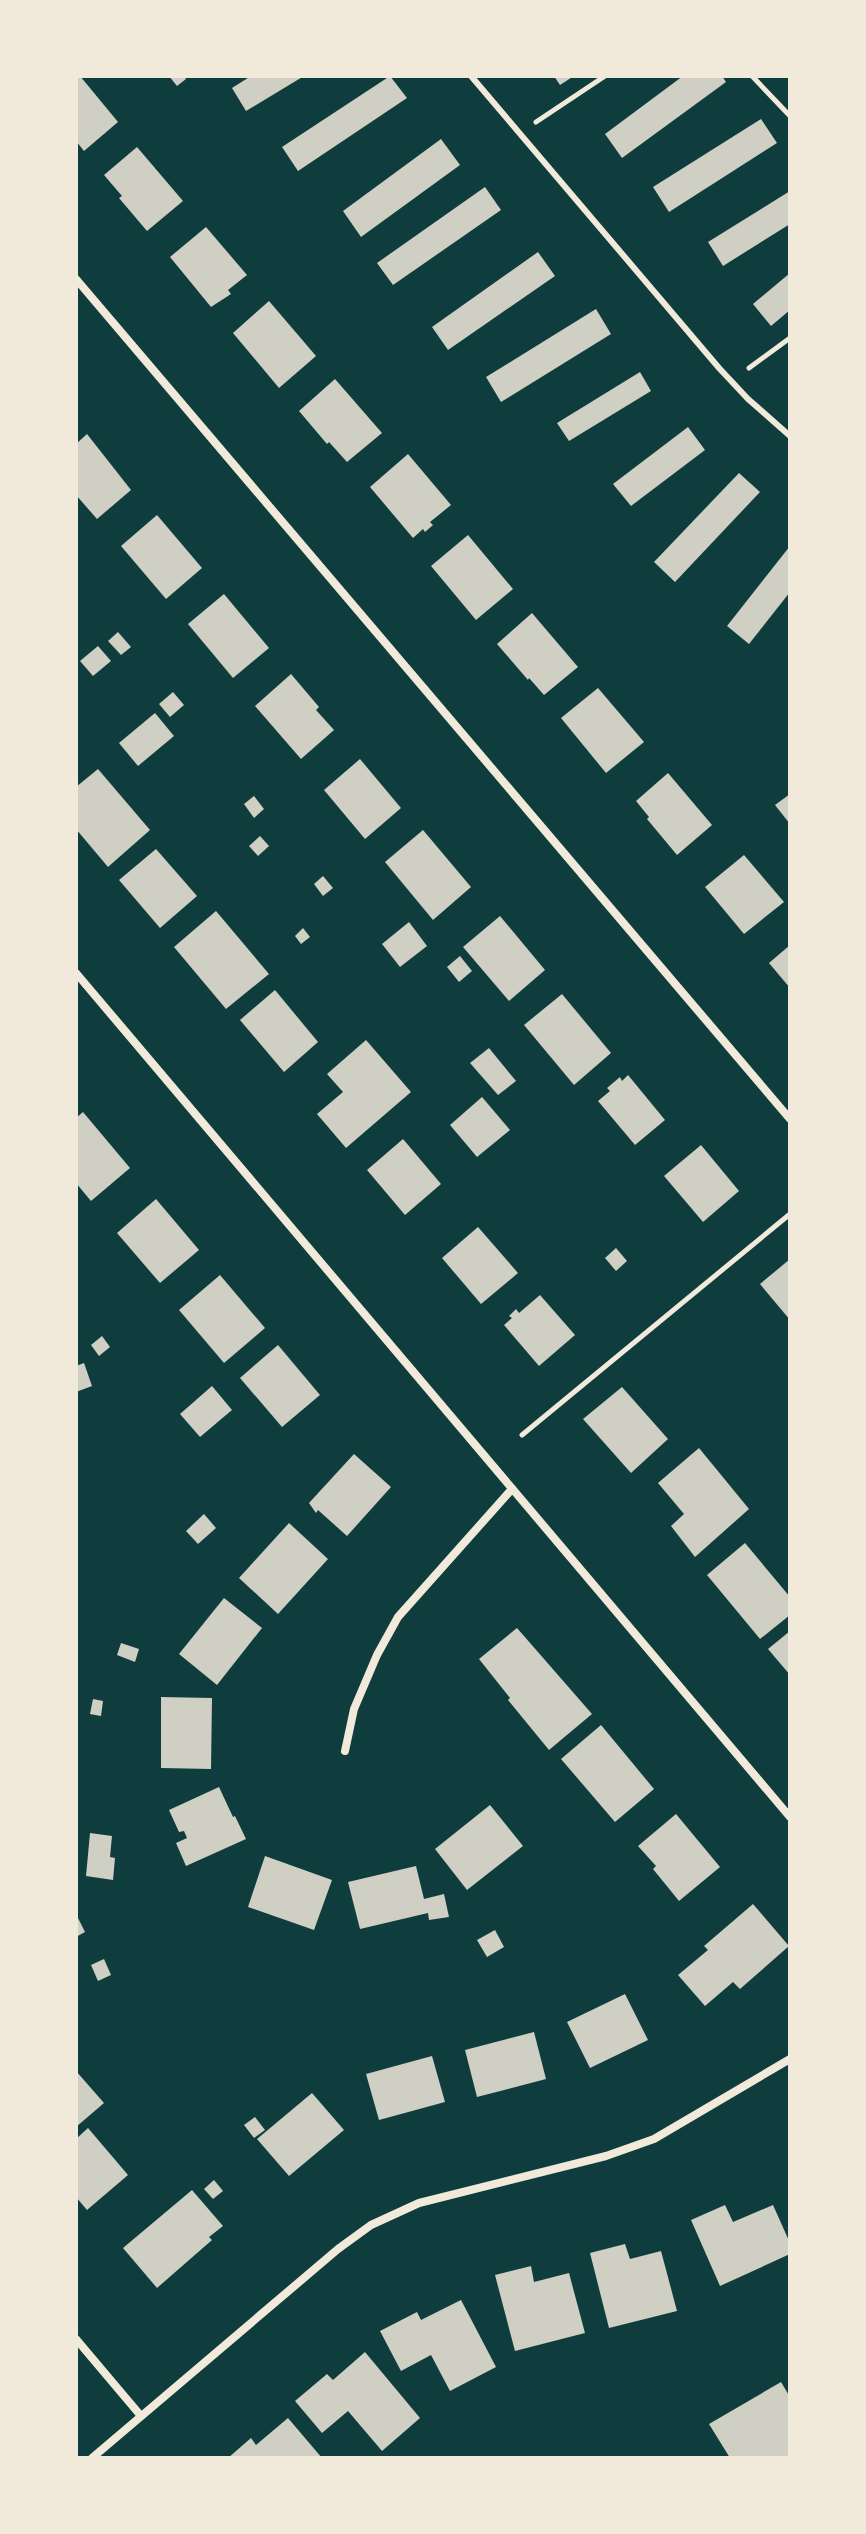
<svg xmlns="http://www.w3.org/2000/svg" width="866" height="2534" font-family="'Sofia Sans Condensed',sans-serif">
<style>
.building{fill:#cfcfc3}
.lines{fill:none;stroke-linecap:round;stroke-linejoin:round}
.path{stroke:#f1e9da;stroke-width:5}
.service{stroke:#f1e9da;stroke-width:6}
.minor{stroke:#f1e9da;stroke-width:8}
</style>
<rect width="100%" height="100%" fill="#0f3d3e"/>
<g class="building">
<path d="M76,76h4l38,46 -34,29 -8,-10z"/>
<path d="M169,76h15l2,3 -9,7z"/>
<path d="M251,76h53l-58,35 -14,-23z"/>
<path d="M390,76l17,22 -109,73 -16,-24z"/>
<path d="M554,76h20l-14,9z"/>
<path d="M683,76h39l4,6 -104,76 -17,-24z"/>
<path d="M761,119l16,24 -108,69 -16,-25z"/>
<path d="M441,139l19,26 -99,72 -18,-26z"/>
<path d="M137,147l46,54 -36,30 -28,-33 3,-2 -18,-21z"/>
<path d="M485,187l16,23 -108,75 -16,-22z"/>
<path d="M790,191v33l-67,42 -15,-24z"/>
<path d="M206,227l41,48 -19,15 3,4 -20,13 -41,-50z"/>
<path d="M538,252l17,24 -107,74 -16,-23z"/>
<path d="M790,273v37l-19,16 -18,-22z"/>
<path d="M269,301l47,55 -37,32 -46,-55z"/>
<path d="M596,309l15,25 -110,68 -15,-25z"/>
<path d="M640,372l11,19 -82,50 -12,-18z"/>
<path d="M335,379l47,54 -35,29 -18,-20 -2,2 -28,-33z"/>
<path d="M688,427l17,23 -74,56 -18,-22z"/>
<path d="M87,434l44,56 -34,29 -21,-24v-51z"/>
<path d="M408,454l43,51 -21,17 3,3 -8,7 -2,-3 -10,9 -43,-51z"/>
<path d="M739,473l21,19 -85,90 -21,-20z"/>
<path d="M157,515l45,53 -36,31 -45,-53z"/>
<path d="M468,535l45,54 -37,31 -45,-54z"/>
<path d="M790,546v46l-41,52 -22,-18z"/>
<path d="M224,594l45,54 -36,30 -45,-54z"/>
<path d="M532,613l46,54 -34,28 -15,-17 -1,2 -31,-36z"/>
<path d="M118,632l13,15 -10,8 -13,-14z"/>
<path d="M98,646l13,15 -18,15 -13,-15z"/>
<path d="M291,674l28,33 -3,3 18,20 -33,29 -46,-53z"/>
<path d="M598,688l46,54 -38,31 -45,-55z"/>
<path d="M173,692l11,13 -14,12 -11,-13z"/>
<path d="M155,713l19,23 -36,30 -19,-23z"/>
<path d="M360,759l41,49 -36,31 -41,-49z"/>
<path d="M98,769l52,61 -42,37 -32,-38v-42z"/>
<path d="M668,773l44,52 -35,30 -30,-36 2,-2 -13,-16z"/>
<path d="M790,794v30l-15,-19z"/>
<path d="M254,796l10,13 -10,9 -10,-14z"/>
<path d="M423,830l48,57 -38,33 -48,-58z"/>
<path d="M260,836l9,10 -11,10 -9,-10z"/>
<path d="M156,849l41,47 -37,32 -41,-48z"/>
<path d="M744,855l40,47 -40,32 -39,-47z"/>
<path d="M323,876l10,12 -10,8 -9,-12z"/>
<path d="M216,911l53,63 -43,35 -52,-62z"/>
<path d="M500,916l45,54 -36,31 -46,-54z"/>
<path d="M409,922l18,24 -27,21 -18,-23z"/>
<path d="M303,928l7,9 -9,7 -6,-8z"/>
<path d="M790,945v43l-21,-25z"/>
<path d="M460,956l12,15 -13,11 -12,-15z"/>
<path d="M275,990l43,52 -34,30 -44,-52z"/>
<path d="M562,994l49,59 -37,32 -50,-60z"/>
<path d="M366,1040l45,52 -65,56 -29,-34 26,-22 -16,-18z"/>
<path d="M489,1048l27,33 -18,14 -28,-32z"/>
<path d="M628,1075l37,45 -30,25 -37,-44 12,-10 -3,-3 13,-11 2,4z"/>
<path d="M482,1097l28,33 -33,27 -27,-32z"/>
<path d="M83,1112l47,56 -39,33 -15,-18v-65z"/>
<path d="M403,1139l38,45 -36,31 -38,-45z"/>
<path d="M701,1145l38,46 -36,31 -39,-46z"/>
<path d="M156,1199l43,51 -39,33 -43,-50z"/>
<path d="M478,1227l40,46 -37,31 -39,-46z"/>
<path d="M616,1248l11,13 -11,10 -11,-13z"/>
<path d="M790,1259v61l-30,-36z"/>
<path d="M220,1275l45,53 -41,35 -45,-53z"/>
<path d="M540,1295l35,40 -36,31 -35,-41 8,-7 -3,-2 7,-7 3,4z"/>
<path d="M102,1336l8,11 -11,9 -8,-11z"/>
<path d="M278,1345l42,50 -38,32 -42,-49z"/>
<path d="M84,1363l8,23 -16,6v-26z"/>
<path d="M212,1386l20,24 -32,27 -20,-23z"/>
<path d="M622,1387l46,52 -37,34 -48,-54z"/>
<path d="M699,1448l50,61 -54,48 -24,-31 13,-12 -26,-31z"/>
<path d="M354,1454l37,33 -44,49 -29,-26 -2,3 -7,-10z"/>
<path d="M204,1514l12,14 -18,16 -12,-13z"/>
<path d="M289,1523l39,36 -50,55 -39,-36z"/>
<path d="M745,1543l45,54v18l-30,24 -53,-64z"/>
<path d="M224,1598l38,30 -45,57 -38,-31z"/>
<path d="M517,1628l75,86 -43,36 -41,-50 2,-2 -31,-39z"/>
<path d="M790,1631v44l-22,-26z"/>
<path d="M121,1643l18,6 -4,13 -18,-7z"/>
<path d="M161,1697l51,1 -1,71 -50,-1z"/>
<path d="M93,1699l10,2 -2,15 -11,-2z"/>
<path d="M601,1725l53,64 -39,33 -54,-63z"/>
<path d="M219,1787l14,30 2,-1 11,23 -60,27 -10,-23 11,-5 -3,-7 -5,1 -10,-22z"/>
<path d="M490,1805l33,41 -56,44 -32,-41z"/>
<path d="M676,1814l44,53 -41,34 -26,-32 3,-3 -18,-20z"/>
<path d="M90,1833l22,3 -2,21 5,1 -2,22 -27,-4z"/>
<path d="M265,1856l67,24 -18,50 -66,-23z"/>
<path d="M416,1866l8,33 20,-5 5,23 -20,3 -1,-7 -68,16 -12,-47z"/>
<path d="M753,1904l36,42 -49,43 -7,-7 -28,24 -27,-31 30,-25 -4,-4z"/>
<path d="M76,1914l9,18 -9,5z"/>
<path d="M495,1930l9,17 -17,10 -10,-17z"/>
<path d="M104,1959l7,16 -13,6 -7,-16z"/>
<path d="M625,1994l23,46 -58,28 -23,-46z"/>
<path d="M534,2032l12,47 -69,18 -12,-47z"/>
<path d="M432,2056l13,46 -66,18 -13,-46z"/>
<path d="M76,2071l28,32 -28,24z"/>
<path d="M312,2093l32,37 -55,46 -32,-37z"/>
<path d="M255,2117l10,13 -11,8 -10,-13z"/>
<path d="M88,2128l40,47 -41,35 -11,-13v-58z"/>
<path d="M214,2180l9,11 -10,8 -9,-10z"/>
<path d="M192,2190l31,36 -14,11 3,3 -55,48 -34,-40z"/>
<path d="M725,2205l8,17 40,-17 17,38v11l-70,32 -29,-66z"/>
<path d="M625,2244l5,15 31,-8 16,60 -68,17 -19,-75z"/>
<path d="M531,2266l3,16 35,-9 16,60 -70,18 -20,-76z"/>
<path d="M461,2300l35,67 -46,24 -19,-36 -30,16 -21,-40 37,-19 4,8z"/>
<path d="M365,2352l55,66 -38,33 -34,-40 -26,22 -27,-32 32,-27 6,6z"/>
<path d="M781,2382l9,15v61h-60l-21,-34z"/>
<path d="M288,2418l34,40h-94l23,-20 5,7z"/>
</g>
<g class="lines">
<g class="path">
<path d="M752,76l38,40"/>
<path d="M536,122l69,-46"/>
<path d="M749,368l41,-30"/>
<path d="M522,1435l268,-221"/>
</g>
<path class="service" d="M471,76l248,292 29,31 42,37"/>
<g class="minor">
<path d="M76,279l714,840"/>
<path d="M76,973l714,844"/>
<path d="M345,1751l9,-42 23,-54 21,-38 114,-128"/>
<path d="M76,2339l65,77"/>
<path d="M92,2458l246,-209 33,-24 48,-22 187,-47 48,-17 136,-80"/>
</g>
</g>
<rect width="866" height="2534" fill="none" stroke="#f1e9da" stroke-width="156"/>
</svg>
